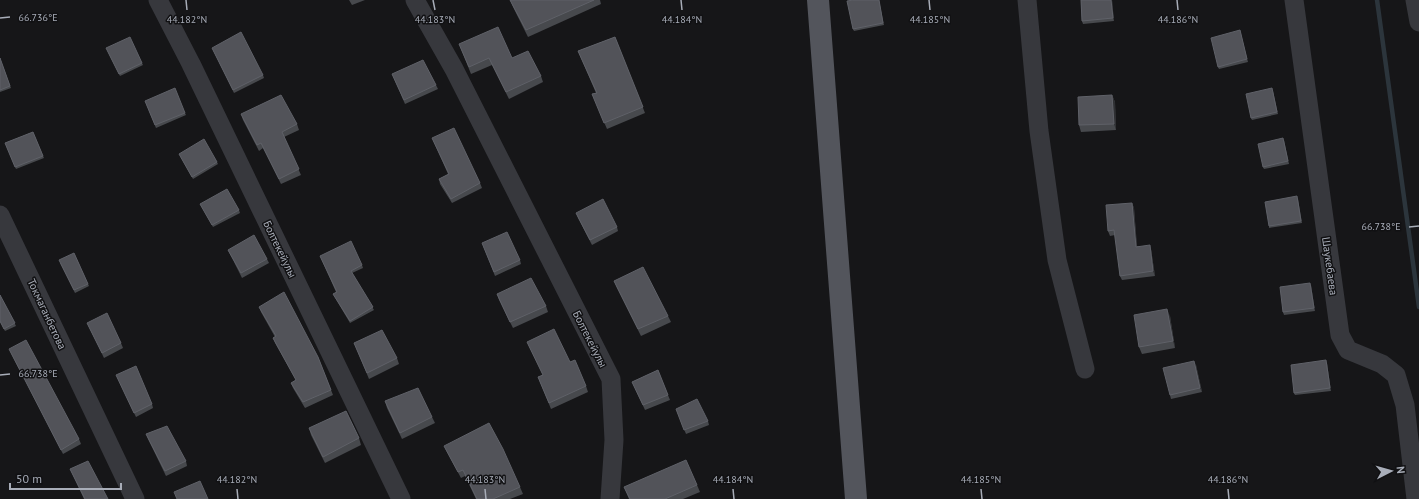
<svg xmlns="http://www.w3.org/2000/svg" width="1419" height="499" font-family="'PT Sans',sans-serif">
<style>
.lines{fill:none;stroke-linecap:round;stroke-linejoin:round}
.stream{stroke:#2c353c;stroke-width:4.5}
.minor{stroke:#37383d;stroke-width:19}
.major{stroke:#53555c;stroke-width:22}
.wall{fill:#47494d}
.shaded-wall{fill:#2f3033}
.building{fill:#525359;stroke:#5f6168}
.ticks{fill:none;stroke:#a8adb8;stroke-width:1.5}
.labels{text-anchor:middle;stroke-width:3;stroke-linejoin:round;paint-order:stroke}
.street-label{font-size:11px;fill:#a8adb8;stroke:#111113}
.ticks-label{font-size:10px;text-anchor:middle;fill:#a8adb8;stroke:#111113;stroke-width:3;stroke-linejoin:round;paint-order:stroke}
</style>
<rect width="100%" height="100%" fill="#161618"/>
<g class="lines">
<path class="stream" d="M1377,0l42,307"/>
<g class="minor">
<path d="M158,0l33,64 210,435"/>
<path d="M415,0l39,69 157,310 3,61 -4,59"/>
<path d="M1027,0l12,131 18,129 28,109"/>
<path d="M1294,0l46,335 8,15 34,14 14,11 9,30 11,94"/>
<path d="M1415,0l4,22"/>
<path d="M0,215l135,284"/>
</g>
<path class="major" d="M818,0l38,499"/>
</g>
<g class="wall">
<path d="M349,0h16l-13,5z"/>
<path d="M510,0h90l1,4 -73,33 -15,-30z"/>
<path d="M853,0h26l5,25 -30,6 -1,-2z"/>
<path d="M1081,0h31l2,21 -31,3 -1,-3z"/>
<path d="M1240,30l8,32 -29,7 -1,-2z"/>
<path d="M615,37l30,76 -38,16 -15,-35 4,-1 -18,-42z"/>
<path d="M459,44l53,14 29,18 2,6 -34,17 -17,-34 -21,9z"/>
<path d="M212,48l51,27 1,3 -30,15z"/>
<path d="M107,50l35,13 1,2 -23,11z"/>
<path d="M0,58l11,30 -11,4z"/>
<path d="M392,74l44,11 2,4 -33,15z"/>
<path d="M1273,91l5,23 -26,6 -1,-2z"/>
<path d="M1112,95l3,7 1,28 -35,2 -2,-7z"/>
<path d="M145,101l40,12 1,2 -30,13z"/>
<path d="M241,114l56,10 2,6 -15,7 17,38 -20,9 -18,-36 -4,3 -16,-31z"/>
<path d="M33,132l11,26 -28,11 -11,-26z"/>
<path d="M432,138l48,45 2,5 -30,15 -12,-19 -1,-5 9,-5z"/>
<path d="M1284,140l5,24 -25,5 -1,-2z"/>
<path d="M179,154l38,8 1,2 -25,15z"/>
<path d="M1298,199l4,24 -33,5v-2z"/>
<path d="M1132,203l2,5 3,38 14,3 4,27 -33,4 -2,-4 -5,-41 -5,1 -2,-5z"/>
<path d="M200,204l39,6 1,3 -27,14z"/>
<path d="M576,213l41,14 1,4 -26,14 -14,-27z"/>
<path d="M482,243l38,17 1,4 -26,12z"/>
<path d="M228,250l39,9 2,4 -27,15z"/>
<path d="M74,253l15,33 -14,7 -15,-30z"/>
<path d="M320,256l42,9 1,3 -11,5 22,37 -24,13 -16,-27 -1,-2 3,-2z"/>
<path d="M614,281l54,35 3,6 -30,14 -24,-48z"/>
<path d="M1311,285l4,26 -31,4 -1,-3z"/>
<path d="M497,294l49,12 2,6 -35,16 -14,-28z"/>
<path d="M0,295l16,31 -11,5 -5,-9z"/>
<path d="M259,307l59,50 15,38 -28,13 -12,-20 -2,-5 5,-3 -21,-37 -2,-5 2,-1 -14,-25z"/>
<path d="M1170,316l5,32 -33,6 -3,-7z"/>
<path d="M87,323l34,20 2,5 -19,10z"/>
<path d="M527,342l43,20 16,24 2,6 -37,17 -13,-32 5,-2z"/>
<path d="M354,343l43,15 2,6 -30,15z"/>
<path d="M9,349l70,90 2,5 -18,10 -52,-101z"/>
<path d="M1327,363l4,28 -36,4 -1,-2z"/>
<path d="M1196,365l6,27 -31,7 -1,-4z"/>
<path d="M658,370l12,30 -25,10 -13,-28z"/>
<path d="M116,375l36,29 1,4 -17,9z"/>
<path d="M385,401l47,16 3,6 -33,16 -15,-31z"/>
<path d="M676,409l32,12 1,4 -23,9z"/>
<path d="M309,428l50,10 2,7 -36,18 -14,-28z"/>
<path d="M146,434l40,27 1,5 -21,10 -18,-37z"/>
<path d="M444,446l76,41 3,7 -13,5h-34l-11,-23 -4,2 -14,-26z"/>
<path d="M70,469l38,30h-24z"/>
<path d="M697,485l3,7 -17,7h-54l-5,-12z"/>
</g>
<g class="shaded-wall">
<path d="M1111,0h1l2,21 -1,-3z"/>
<path d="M1112,95l3,7 1,28 -2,-6z"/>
<path d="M1132,203l2,5 3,43 -1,-4z"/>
<path d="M1150,245l1,4 4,27 -2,-5z"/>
<path d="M1310,283l1,2 4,26 -1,-3z"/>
<path d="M1167,309l3,7 5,32 -2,-7z"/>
<path d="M1326,360l1,3 4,28 -1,-3z"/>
<path d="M1194,361l2,4 6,27 -2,-4z"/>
</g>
<g class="building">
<path d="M510,0h84l-68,30z"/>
<path d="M853,0h26l4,23 -30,6 -6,-28z"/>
<path d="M1081,0h30l2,18 -31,3z"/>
<path d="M498,27l14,31 16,-7 13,25 -35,16 -17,-34 -20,9 -10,-23z"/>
<path d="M1240,30l7,29 -29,8 -7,-29z"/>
<path d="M241,32l22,43 -30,15 -21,-42z"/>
<path d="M130,37l12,26 -23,11 -13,-26z"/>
<path d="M615,37l28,70 -39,16 -12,-29 5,-1 -19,-42z"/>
<path d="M0,58l10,28 -10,4z"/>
<path d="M423,60l13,25 -32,15 -12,-26z"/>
<path d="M175,88l10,25 -30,12 -10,-24z"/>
<path d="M1272,88l5,24 -26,6 -5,-24z"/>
<path d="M281,95l16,29 -15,8 17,37 -20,10 -18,-36 -4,2 -16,-31z"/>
<path d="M1112,95l2,29 -35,1 -1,-28z"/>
<path d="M454,128l26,55 -29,16 -12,-20 10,-5 -17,-36z"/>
<path d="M33,132l10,24 -28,11 -10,-24z"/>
<path d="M1283,138l5,23 -25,6 -5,-23z"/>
<path d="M204,139l13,23 -25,15 -13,-23z"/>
<path d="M227,189l12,21 -27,15 -12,-21z"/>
<path d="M1297,196l4,25 -32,5 -4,-24z"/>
<path d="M603,199l14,28 -27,13 -14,-27z"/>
<path d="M1132,203l4,44 14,-2 3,26 -33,5 -6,-46 -6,1 -2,-26z"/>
<path d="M507,232l13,28 -26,12 -12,-29z"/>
<path d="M254,235l13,24 -26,14 -13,-23z"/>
<path d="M351,241l11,24 -11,6 22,36 -23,14 -17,-27 4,-2 -17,-36z"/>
<path d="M74,253l14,31 -14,6 -15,-30z"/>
<path d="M643,267l25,49 -30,13 -24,-48z"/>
<path d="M531,278l15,28 -36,16 -13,-28z"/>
<path d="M1310,283l4,25 -31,4 -3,-25z"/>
<path d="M284,292l34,65 13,33 -28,12 -12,-19 5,-3 -23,-42 3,-2 -17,-29z"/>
<path d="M0,295l15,28 -11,6 -4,-8z"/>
<path d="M1167,309l6,32 -34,6 -5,-32z"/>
<path d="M107,313l14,30 -19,10 -15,-30z"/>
<path d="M554,329l16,33 5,-2 11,26 -37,17 -11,-26 5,-2 -16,-33z"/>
<path d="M382,330l15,28 -30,15 -13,-30z"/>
<path d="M26,340l53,99 -18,11 -52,-101z"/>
<path d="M1326,360l4,28 -36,5 -3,-28z"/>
<path d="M1194,361l6,27 -30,7 -7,-27z"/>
<path d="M136,366l16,38 -18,9 -18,-38z"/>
<path d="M658,370l10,25 -25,10 -11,-23z"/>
<path d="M418,388l14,29 -32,16 -15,-32z"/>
<path d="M697,399l11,22 -24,9 -8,-21z"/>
<path d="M346,411l13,27 -36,19 -14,-29z"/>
<path d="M489,423l14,26 17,38 -27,12h-16l-14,-29 -5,2 -14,-26z"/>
<path d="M167,426l19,35 -21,10 -19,-37z"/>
<path d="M686,460l11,25 -32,14h-35l-6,-12z"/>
<path d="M88,461l20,38h-23l-15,-30z"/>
<path d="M200,481l8,18h-31l-3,-7z"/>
</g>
<path class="ticks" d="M186,0l1,10M433,0l2,10M681,0l1,10M929,0l1,10M1177,0l1,10M0,18l10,-1M1409,227l10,-1M0,375l10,-1M237,489l1,10M485,489l1,10M733,489l1,10M981,489l1,10M1228,489l1,10"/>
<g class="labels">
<g class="street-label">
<text transform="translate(280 249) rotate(64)" y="4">Болтекейулы</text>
<text transform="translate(1330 266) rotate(82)" y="4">Шаукебаева</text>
<text transform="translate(47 314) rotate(65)" y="4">Токмаганбетова</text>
<text transform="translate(590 339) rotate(63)" y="4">Болтекейулы</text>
</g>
</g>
<g class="ticks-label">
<text x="38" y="21">66.736°E</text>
<text x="187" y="23">44.182°N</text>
<text x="435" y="23">44.183°N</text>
<text x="682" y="23">44.184°N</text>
<text x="930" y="23">44.185°N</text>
<text x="1178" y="23">44.186°N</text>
<text x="1381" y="230">66.738°E</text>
<text x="38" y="377">66.738°E</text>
<text x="237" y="483">44.182°N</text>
<text x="485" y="483">44.183°N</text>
<text x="733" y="483">44.184°N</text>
<text x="981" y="483">44.185°N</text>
<text x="1228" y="483">44.186°N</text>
</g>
<g transform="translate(1391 471) rotate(84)" stroke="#111113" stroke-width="3" paint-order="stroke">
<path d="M0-3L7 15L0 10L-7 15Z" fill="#a8adb8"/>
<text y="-6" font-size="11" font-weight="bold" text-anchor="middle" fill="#a8adb8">N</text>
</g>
<path d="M10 483v6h111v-6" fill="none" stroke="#a8adb8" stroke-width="2"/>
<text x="16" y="483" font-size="12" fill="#a8adb8" stroke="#111113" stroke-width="3" paint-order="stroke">50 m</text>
</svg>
